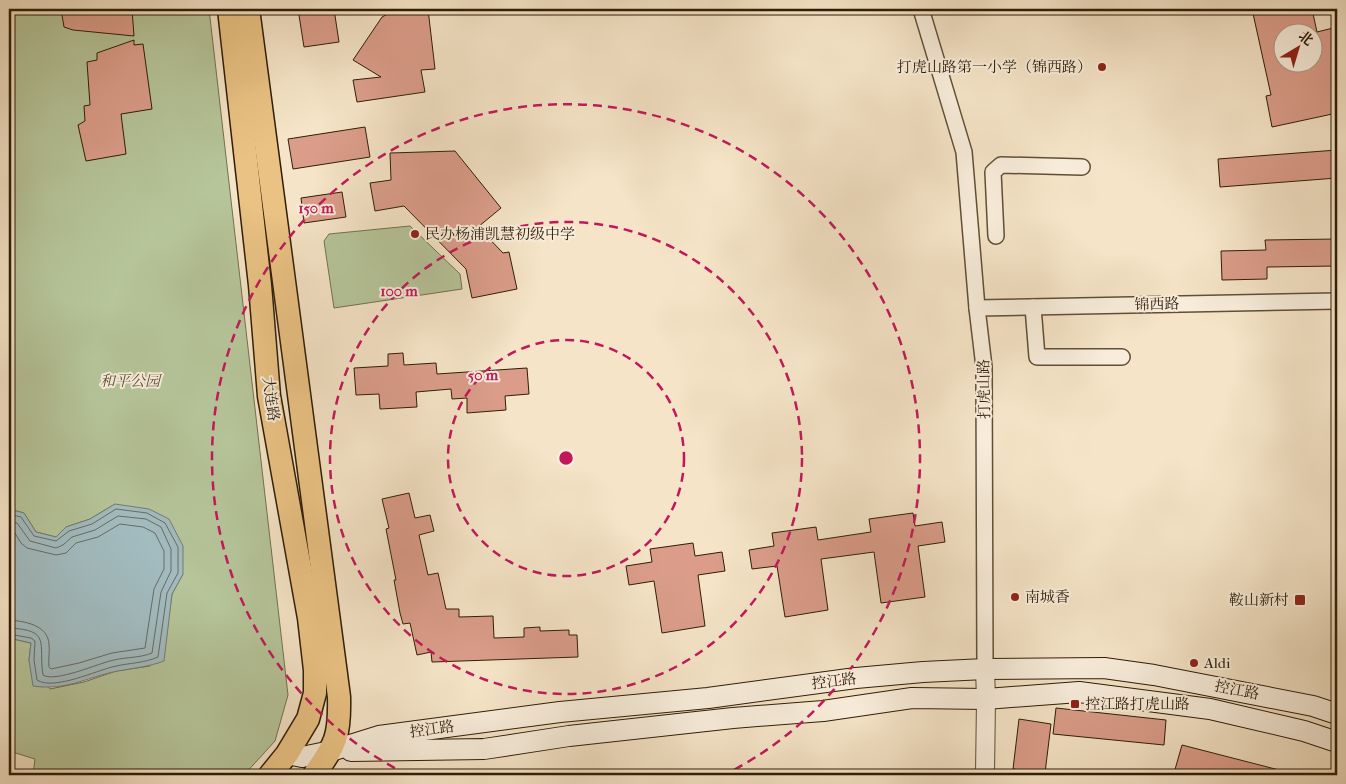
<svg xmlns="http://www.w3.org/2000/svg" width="1346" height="784" font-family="'IM FELL French Canon','Noto Serif SC',serif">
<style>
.green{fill:#b6c59a;stroke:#727150}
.water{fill:#a2bcc0;stroke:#747c76}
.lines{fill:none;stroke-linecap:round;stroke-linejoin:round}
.shore{stroke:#686c64;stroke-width:1}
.building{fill:#db9d8a;stroke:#2f1d07;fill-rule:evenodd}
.minor-casing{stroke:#604f37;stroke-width:18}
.tertiary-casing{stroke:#604f37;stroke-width:20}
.secondary-casing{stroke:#2f1d07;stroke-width:22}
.primary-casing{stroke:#2f1d07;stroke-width:25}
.minor{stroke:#f8eddb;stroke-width:15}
.tertiary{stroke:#f8eddb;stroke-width:18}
.secondary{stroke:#f8eddb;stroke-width:20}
.primary{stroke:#eac284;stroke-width:22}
.ring{fill:none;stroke:#c2185b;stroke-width:2.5;stroke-dasharray:9 6}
.poi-dot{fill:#8f2418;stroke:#f8eddb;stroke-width:2}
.labels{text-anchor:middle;stroke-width:4;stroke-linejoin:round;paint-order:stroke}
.poi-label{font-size:15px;fill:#2f1d07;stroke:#f8eddb;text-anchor:start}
.street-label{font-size:15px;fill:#2f1d07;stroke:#f8eddb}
.park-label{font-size:15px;font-style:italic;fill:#584f33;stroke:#f8eddb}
.centre{fill:#c2185b;stroke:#f8eddb;stroke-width:2.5}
.ring-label{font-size:15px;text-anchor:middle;font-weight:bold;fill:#c2185b;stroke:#f8eddb;stroke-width:4;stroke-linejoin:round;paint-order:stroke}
</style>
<rect width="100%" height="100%" fill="#f5e4c7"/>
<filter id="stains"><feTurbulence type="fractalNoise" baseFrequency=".004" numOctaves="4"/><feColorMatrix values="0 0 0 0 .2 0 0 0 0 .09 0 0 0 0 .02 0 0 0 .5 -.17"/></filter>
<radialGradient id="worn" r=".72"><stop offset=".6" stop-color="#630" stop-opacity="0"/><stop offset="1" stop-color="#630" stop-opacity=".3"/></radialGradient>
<g class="green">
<path d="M9,9h200l79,686 -13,46 -31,34h-211l2,-16 -26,-8v-113l22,5 -2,17 21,29 34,-7 32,-11 34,-5 19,-51 3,-21 11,-20 -68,-70 -25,15 -24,8 -10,10 -20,-5 -12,-19 -15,-4z"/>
<path d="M410,226l50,48 2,15 -128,19 -10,-67 5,-7z"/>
</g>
<path class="water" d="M115,504l34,5 20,10 14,27v28l-11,20 -8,67c-16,6 -30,7 -46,10 -32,6 -50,20 -85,15l-4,-26 2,-17 -22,-5v-129l15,4 12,19 20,5 10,-10 24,-8z"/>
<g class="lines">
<g class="shore">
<path d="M9,514l12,3 13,19 22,5 13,-10 23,-7 24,-15 31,4 18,10 13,24v26l-11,20 -9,64c-14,6 -28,6 -42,9 -19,4 -62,25 -79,14l-3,-20 1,-19 -4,-3 -22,-4"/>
<path d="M9,521l8,2 13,18 26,7 7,-3 9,-8 23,-7 23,-14 28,3 15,8 10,22v22l-10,21 -9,61c-12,5 -26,4 -38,7 -15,3 -59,23 -71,15 -5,-32 9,-45 -34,-47"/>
<path d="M9,528l4,2 8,13 6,5 29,7 10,-2 10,-10 22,-6 22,-13 23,3 12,6 9,18v18l-10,20 -9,59 -33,5 -33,10 -28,6 -2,-2c-1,-8 1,-15 0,-23 -1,-19 -25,-23 -40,-24"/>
</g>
</g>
<g class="building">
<path d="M61,9h71l2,27 -61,-6 -9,-3z"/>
<path d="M298,9h36l5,33 -35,5z"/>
<path d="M397,9h31l7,60 -14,1 4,22 -68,10 -4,-22 28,-3 -28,-17 29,-43z"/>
<path d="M1252,9h60l5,23 20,-5v86l-65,14 -6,-31 5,-1zM1284,32h30v30h-30z"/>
<path d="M134,40v5l9,-1 9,65 -31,5 5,40 -40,7 -8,-36 7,-4 -1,-15 6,-1 -3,-43 10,-2v-7z"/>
<path d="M365,127l5,30 -77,12 -5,-30z"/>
<path d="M1337,150v28l-117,9 -2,-28z"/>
<path d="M455,151l46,57 -23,19 25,26 6,-1 8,37 -45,9 -6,-29 -62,-63 -29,5 -5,-28 21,-3 -1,-27z"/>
<path d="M342,192l4,25 -42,6 -3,-25z"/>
<path d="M1337,239v27l-70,1v12l-45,1 -1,-29 45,-1 -1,-10z"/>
<path d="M403,353l1,12 32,-2 1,11 90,-6 2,26 -24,2 1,14 -39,3v-15l-15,1 -1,-10 -35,3 1,15 -37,2 -1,-15 -23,1 -2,-27 34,-2v-12z"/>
<path d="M409,493l6,25 15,-3 4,16 -15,4 9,40 10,-2 8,36h13v8l34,-1 1,22 30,-1v-9l16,-1v4l29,-1v5h8l1,22 -146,5 -1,-10 -14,3 -7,-32 -7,1 -3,-11 -6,-33h2l-10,-51 3,-1 -7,-29z"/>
<path d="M913,513l2,13 27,-4 3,20 -27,4 7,51 -44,6 -7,-51 -15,2 -38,5 7,51 -43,7 -8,-51 -25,3 -3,-19 25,-4 -2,-13 44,-6 2,13 53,-8 -2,-13z"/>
<path d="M693,543l2,13 27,-4 3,19 -27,4 7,51 -43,7 -8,-52 -25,4 -3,-19 26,-4 -2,-13z"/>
<path d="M1056,708l110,12 -2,25 -111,-11z"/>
<path d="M1019,719l32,5 -6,49 -32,-4z"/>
<path d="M1182,745l101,26 -1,4h-101l-7,-2z"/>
</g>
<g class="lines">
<g class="minor-casing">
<g id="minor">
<path d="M921,9l43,143 13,156 7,59 1,302"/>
<path d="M996,236l-3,-64 8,-7 81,2"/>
<path d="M1033,307l4,50h85"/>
<path d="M977,308l360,-7"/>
</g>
</g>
<g class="tertiary-casing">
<path id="tertiary" d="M985,775l1,-76 -1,-30"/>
</g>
<g class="secondary-casing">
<g id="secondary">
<path d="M351,751l133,-2 85,-13 164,-18 90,-7 89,-13 74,1 93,-7 131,17 94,22 33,11"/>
<path d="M287,754l15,3 29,-6 48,-15 181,-24 148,-14 148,-20 67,-6 62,-3 119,-1 50,7 159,31 24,8"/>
</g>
</g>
<g class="primary-casing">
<g id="primary">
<path d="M229,9l31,276 9,111 40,222 6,52v23l-7,26 -21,35 -17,21"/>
<path d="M248,9l91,688c1,39 -3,47 -25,78"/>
</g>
</g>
<use href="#minor" class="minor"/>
<use href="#tertiary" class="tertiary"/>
<use href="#secondary" class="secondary"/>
<use href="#primary" class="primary"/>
</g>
<g class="ring">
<circle cx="566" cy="458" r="118"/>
<circle cx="566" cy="458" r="236"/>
<path d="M408 775A354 354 0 1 1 724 775"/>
</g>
<g class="poi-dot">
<circle cx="1102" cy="67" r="5"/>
<circle cx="415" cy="234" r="5"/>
<circle cx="1015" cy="597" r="5"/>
<rect x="1294" y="594" width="12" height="12" rx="2.5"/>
<circle cx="1194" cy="663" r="5"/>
<rect x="1070" y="699" width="10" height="10" rx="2.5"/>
</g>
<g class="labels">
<g class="poi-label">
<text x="1092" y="72" text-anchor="end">打虎山路第一小学（锦西路）</text>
<text x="425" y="239">民办杨浦凯慧初级中学</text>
<text x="1025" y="602">南城香</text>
<text x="1289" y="605" text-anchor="end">鞍山新村</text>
<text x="1204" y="668">Aldi</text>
<text x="1085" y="709">控江路打虎山路</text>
</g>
<g class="street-label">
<text transform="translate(1157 304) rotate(-1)" y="5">锦西路</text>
<text transform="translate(984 389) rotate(-91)" y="5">打虎山路</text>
<text transform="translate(271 399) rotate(82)" y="5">大连路</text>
<text transform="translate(834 681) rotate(-7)" y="5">控江路</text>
<text transform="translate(1237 690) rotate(11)" y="5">控江路</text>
<text transform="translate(432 729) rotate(-8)" y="5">控江路</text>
</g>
<g class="park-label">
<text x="130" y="386">和平公园</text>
</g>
</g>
<circle cx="566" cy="458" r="8" class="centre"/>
<g class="ring-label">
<text x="316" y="213">150 m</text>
<text x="399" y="296">100 m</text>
<text x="483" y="380">50 m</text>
</g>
<rect width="1346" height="784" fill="none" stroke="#f5e4c7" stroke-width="30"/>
<rect x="10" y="10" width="1326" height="764" fill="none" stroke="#2f1d07" stroke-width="2.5"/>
<rect x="15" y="15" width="1316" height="754" fill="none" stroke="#2f1d07"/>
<g transform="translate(1298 48) rotate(38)"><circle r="24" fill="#f8eddb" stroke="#a89a86"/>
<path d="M0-4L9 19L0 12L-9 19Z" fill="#8f2418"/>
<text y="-8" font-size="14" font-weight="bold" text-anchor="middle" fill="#2f1d07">北</text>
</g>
<rect width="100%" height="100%" filter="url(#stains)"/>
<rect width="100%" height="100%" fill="url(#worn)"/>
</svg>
